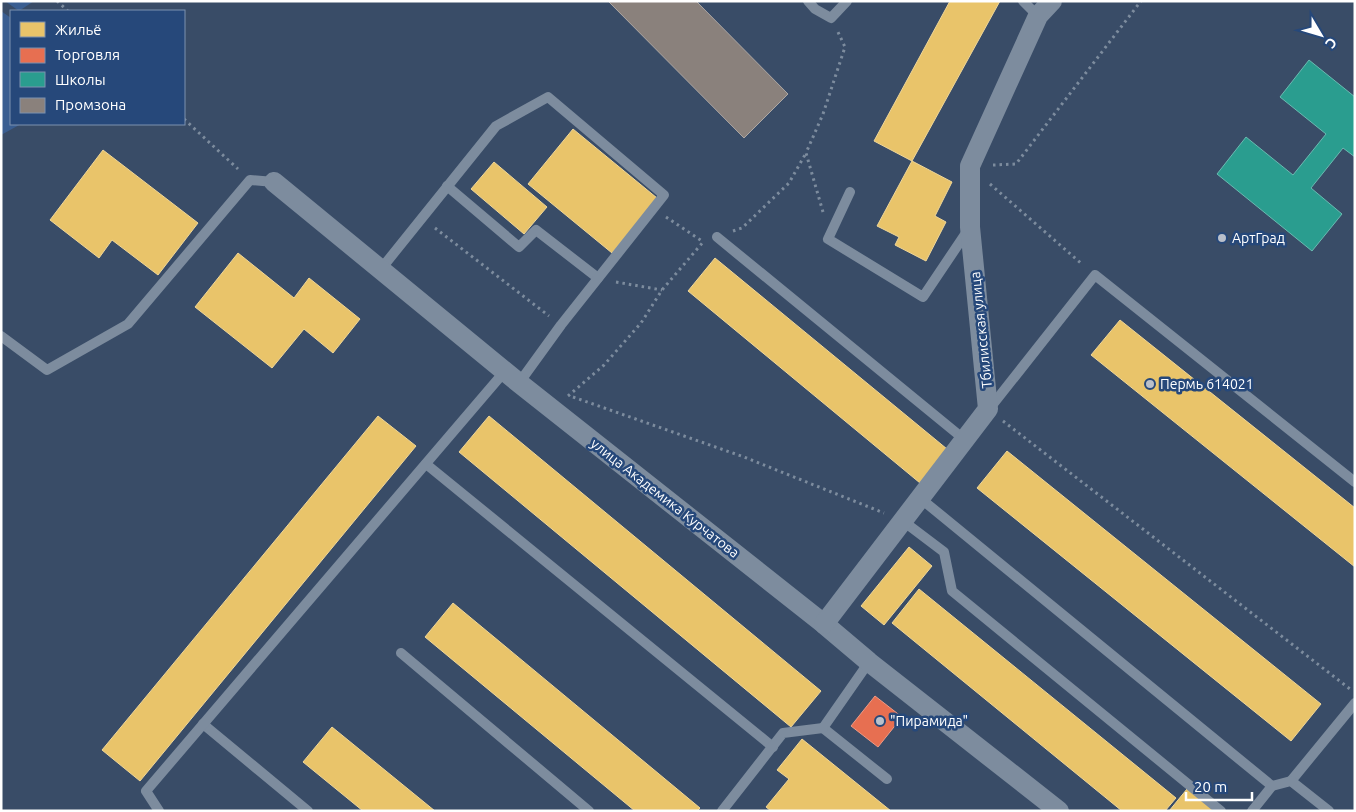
<svg xmlns="http://www.w3.org/2000/svg" width="1356" height="812" font-family="Ubuntu,sans-serif">
<style>
.green{fill:#3a5e91}
.homes{fill:#e9c46a;stroke:#f0d697}
.shops{fill:#e76f51;stroke:#ee9a85}
.schools{fill:#2a9d8f;stroke:#6abab1}
.industry{fill:#8a817c;stroke:#ada7a3}
.lines{fill:none;stroke-linecap:round;stroke-linejoin:round}
.path{stroke:#7d8c9e;stroke-width:3;stroke-dasharray:2.5 4;stroke-linecap:butt}
.lane{stroke:#7d8c9e;stroke-width:10}
.street{stroke:#7d8c9e;stroke-width:20}
.poi-dot{fill:#bac0ca;stroke:#26487a;stroke-width:2}
.labels{text-anchor:middle;stroke-width:5;stroke-linejoin:round;paint-order:stroke}
.poi-label{font-size:14px;fill:#fff;stroke:#26487a;text-anchor:start}
.street-label{font-size:14px;fill:#fff;stroke:#26487a}
</style>
<rect width="100%" height="100%" fill="#394c67"/>
<g class="green">
<path d="M5,1h29l-15,10z"/>
<path d="M1,11l10,7v106h10l-20,11z"/>
</g>
<g class="homes">
<path d="M950,1h50l-88,160 -38,-20z"/>
<path d="M573,129l84,69 -45,55 -84,-69z"/>
<path d="M103,150l95,73 -40,52 -46,-35 -13,18 -49,-38z"/>
<path d="M912,161l40,21 -17,34 11,6 -20,39 -31,-16 4,-8 -22,-11z"/>
<path d="M494,162l53,45 -23,27 -53,-45z"/>
<path d="M238,253l56,45 15,-20 51,41 -27,34 -29,-24 -32,39 -77,-61z"/>
<path d="M715,258l232,191 -27,34 -232,-192z"/>
<path d="M1120,320l235,188v59l-264,-212z"/>
<path d="M378,416l38,30 -276,335 -38,-31z"/>
<path d="M489,416l332,275 -30,36 -332,-275z"/>
<path d="M1007,451l314,253 -30,37 -314,-253z"/>
<path d="M909,547l23,19 -48,59 -23,-19z"/>
<path d="M919,589l257,209 -11,13h-43l-230,-188z"/>
<path d="M453,603l247,205 -3,3h-62l-210,-174z"/>
<path d="M332,727l103,84h-72l-60,-49z"/>
<path d="M802,739l89,72h-120l-5,-4 23,-28 -12,-9z"/>
<path d="M1187,789l28,22h-46z"/>
</g>
<path class="shops" d="M875,696l27,21 -24,30 -27,-21z"/>
<path class="schools" d="M1309,60l46,37v60l-12,-9 -32,40 31,26 -30,37 -95,-77 29,-37 47,38 33,-41 -46,-37z"/>
<path class="industry" d="M608,1h88l92,93 -44,44z"/>
<g class="lines">
<g class="path">
<path d="M57,1l11,10"/>
<path d="M184,119l54,50"/>
<path d="M993,165l23,-1 125,-163"/>
<path d="M990,184l93,81"/>
<path d="M823,212l-17,-59 17,-39 22,-67 -7,-15"/>
<path d="M666,217l36,24"/>
<path d="M435,228l114,88"/>
<path d="M733,231l9,-3 47,-45 17,-30"/>
<path d="M616,282l46,8"/>
<path d="M568,396l36,-31 37,-42 21,-33 42,-49"/>
<path d="M573,397l171,60 140,56"/>
<path d="M1003,421l347,268"/>
</g>
<g class="lane">
<path d="M808,1l7,8 16,9 16,-17"/>
<path d="M1023,1l15,15"/>
<path d="M447,186l72,61 17,-17 62,48"/>
<path d="M850,192l-22,47 95,58 45,-67"/>
<path d="M717,237l248,203"/>
<path d="M381,269l115,-143 52,-29 116,98 -103,130 -42,58"/>
<path d="M1,336l46,34 81,-46 122,-144 24,2"/>
<path d="M990,408l105,-133 260,207"/>
<path d="M426,464l347,283"/>
<path d="M920,498l352,288"/>
<path d="M903,521l41,31 8,39 269,220"/>
<path d="M401,653l188,158"/>
<path d="M869,662l-46,66 64,51"/>
<path d="M203,724l105,87"/>
<path d="M1291,781l64,-78"/>
<path d="M159,811l-13,-20 359,-420"/>
<path d="M722,811l61,-78 40,-5"/>
<path d="M1252,811l20,-25 19,-5 38,30"/>
</g>
<g class="street">
<path d="M274,182l245,201 305,241 45,38 190,149"/>
<path d="M824,624l164,-215 -18,-182v-61l68,-150 14,-15"/>
</g>
</g>
<g class="poi-dot">
<circle cx="1222" cy="238" r="5"/>
<circle cx="1150" cy="384" r="5"/>
<circle cx="880" cy="721" r="5"/>
</g>
<g class="labels">
<g class="poi-label">
<text x="1232" y="243">АртГрад</text>
<text x="1160" y="389">Пермь 614021</text>
<text x="890" y="726">"Пирамида"</text>
</g>
<g class="street-label">
<text transform="translate(981 330) rotate(-96)" y="5">Тбилисская улица</text>
<text transform="translate(665 498) rotate(38)" y="5">улица Академика Курчатова</text>
</g>
</g>
<rect width="1356" height="812" fill="none" stroke="#ffffff" stroke-width="5"/>
<rect x="10" y="10" width="175" height="115" fill="#26487a" stroke="#7d91af"/>
<rect x="20" y="22" width="25" height="15" fill="#e9c46a" stroke="#7d91af"/>
<text x="55" y="35" font-size="15" fill="#ffffff">Жильё</text>
<rect x="20" y="48" width="25" height="15" fill="#e76f51" stroke="#7d91af"/>
<text x="55" y="60" font-size="15" fill="#ffffff">Торговля</text>
<rect x="20" y="72" width="25" height="15" fill="#2a9d8f" stroke="#7d91af"/>
<text x="55" y="85" font-size="15" fill="#ffffff">Школы</text>
<rect x="20" y="98" width="25" height="15" fill="#8a817c" stroke="#7d91af"/>
<text x="55" y="110" font-size="15" fill="#ffffff">Промзона</text>
<g transform="translate(1321 35) rotate(128)" stroke="#26487a" stroke-width="4" paint-order="stroke">
<path d="M0-4L9 19L0 12L-9 19Z" fill="#ffffff"/>
<text y="-8" font-size="14" font-weight="bold" text-anchor="middle" fill="#ffffff">С</text>
</g>
<path d="M1186 792v8h66v-8" fill="none" stroke="#ffffff" stroke-width="2.5"/>
<text x="1194" y="792" font-size="15" fill="#ffffff" stroke="#26487a" stroke-width="4" paint-order="stroke">20 m</text>
</svg>
